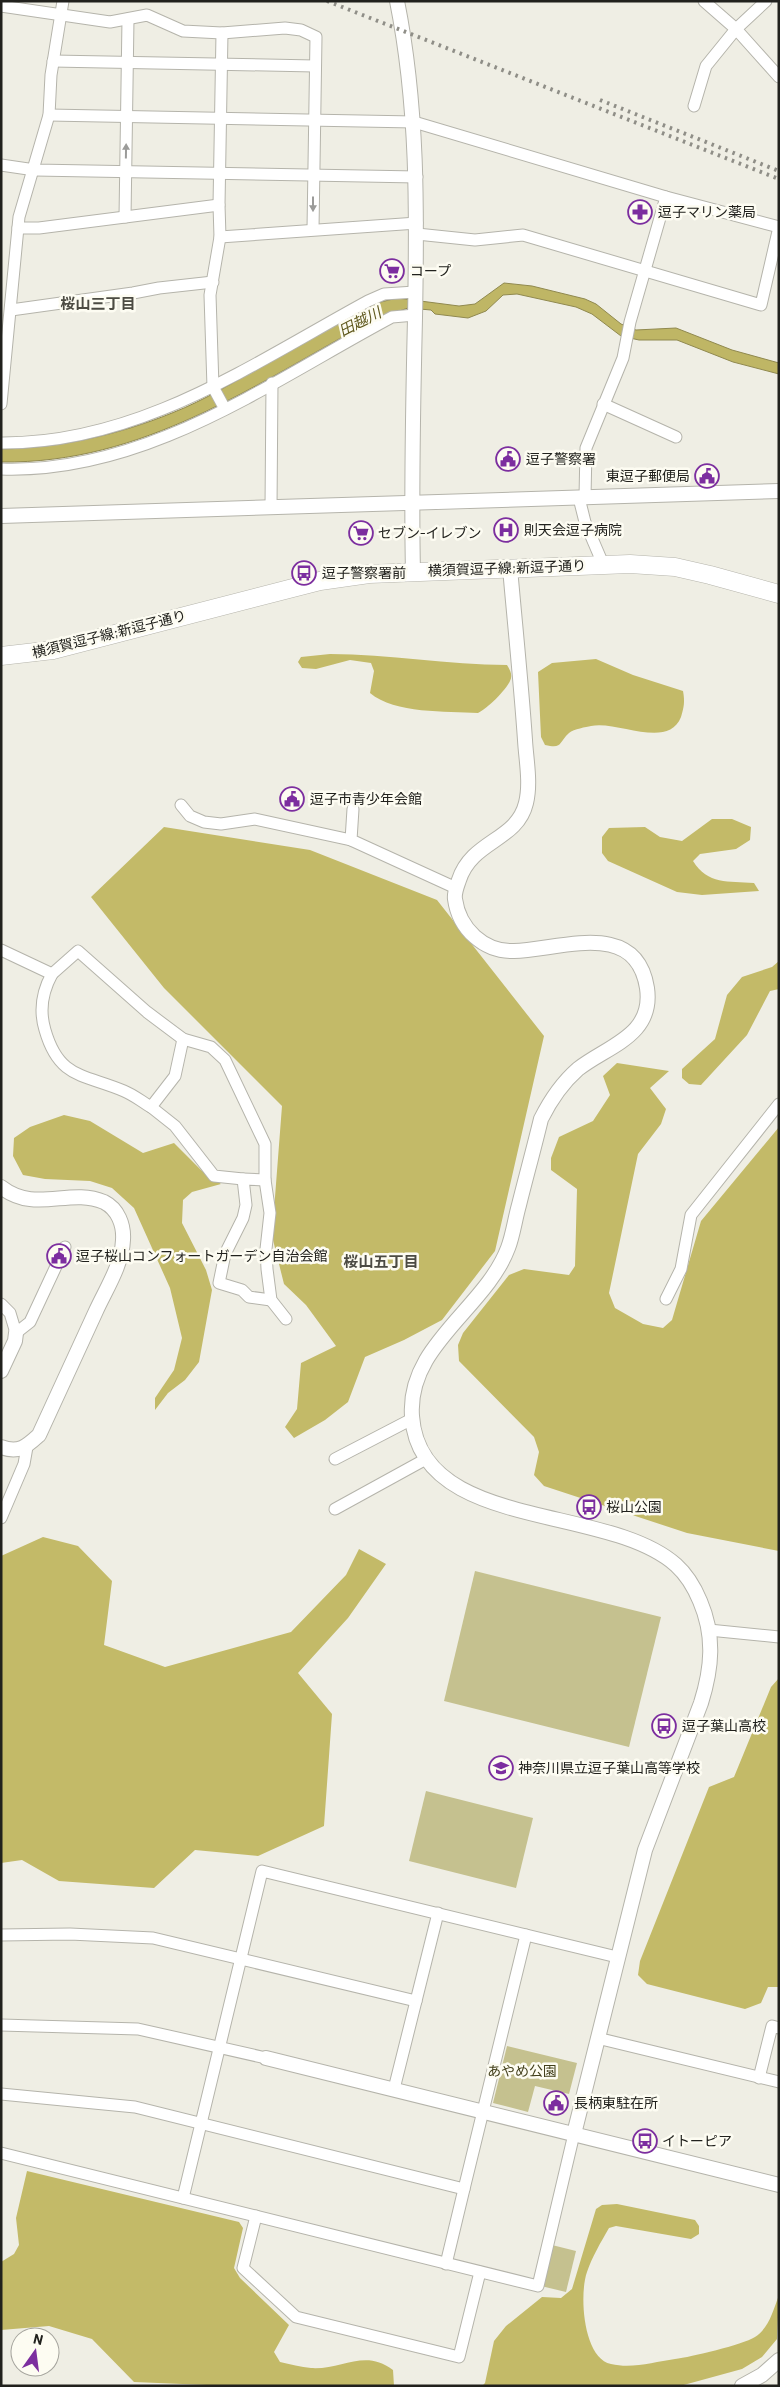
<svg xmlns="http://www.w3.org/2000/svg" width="780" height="2387" font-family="Barlow,'Noto Sans JP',sans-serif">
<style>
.green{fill:#c5c18f}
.forest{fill:#c3ba68}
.water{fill:#bfb665;stroke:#90894f}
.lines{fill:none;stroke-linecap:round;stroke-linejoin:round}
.minor-casing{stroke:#b5b4ab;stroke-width:13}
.tertiary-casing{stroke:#b5b4ab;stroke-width:16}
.primary-casing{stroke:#b5b4ab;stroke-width:19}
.minor{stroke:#fff;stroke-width:11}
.tertiary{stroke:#fff;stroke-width:14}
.primary{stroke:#fff;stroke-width:18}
.rail{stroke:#8f8e87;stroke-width:4;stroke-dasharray:2.5 5;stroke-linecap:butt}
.oneway{fill:#9b9b99}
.labels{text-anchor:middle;stroke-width:5;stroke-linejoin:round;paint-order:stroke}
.poi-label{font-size:14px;fill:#21211d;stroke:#fdfcf2;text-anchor:start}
.street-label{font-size:14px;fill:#21211d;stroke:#fdfcf2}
.park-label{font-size:14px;fill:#423f1b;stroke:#fdfcf2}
.neighbourhood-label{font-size:15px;font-weight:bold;fill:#4c4b43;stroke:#fdfcf2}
.water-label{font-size:15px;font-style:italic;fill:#5f581c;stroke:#fdfcf2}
</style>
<rect width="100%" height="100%" fill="#efeee4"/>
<g class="green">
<path d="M475,1571l186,46 -32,130 -185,-46z"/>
<path d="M426,1791l107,27 -17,70 -107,-27z"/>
<path d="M507,2046l70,17 -8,31 -34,-8 -7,26 -35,-9z"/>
<path d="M552,2245l24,6 -10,41 -25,-6z"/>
</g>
<g class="forest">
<path d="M330,654c59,0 118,11 177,11 3,5 6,10 3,16 -4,9 -23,28 -32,32 -32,-2 -83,1 -108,-20l4,-22 -3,-8 -21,-3 -34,9 -14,-1 -4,-6 3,-5z"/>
<path d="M596,659l37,16 50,16c2,11 1,16 -2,26 -13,33 -64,3 -90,9 -5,1 -17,3 -22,7 -11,10 -6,16 -24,12l-4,-8 -3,-65 14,-9z"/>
<path d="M712,819h20l19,8 -1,13 -14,9 -36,5 -7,7c15,24 35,20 61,22l5,8 -57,4 -25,-3 -69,-31 -6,-8v-16l7,-9 36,-1 15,10 22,4z"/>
<path d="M164,827l146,23 127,50 107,136 -49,215 -53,69 -38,20 -39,17 -17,45 -23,18 -31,18 -9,-11 12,-18 4,-46 35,-17 -30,-41 -22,-21 -12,-48 10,-130 -118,-118 -73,-91z"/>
<path d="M779,961v28l-9,2 -23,44 -46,50 -12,-1 -7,-6v-9l33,-30 12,-44 15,-18 30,-10z"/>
<path d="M617,1063l52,8 -19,17 16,21 -5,15 -23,30 -29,139 6,15 28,16 20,4 9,-8 29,-99 78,-94v424l-92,-18 -143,-47 -10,-11 5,-23 -5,-15 -75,-76 -1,-16 5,-12 46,-58 15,-6 45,6 6,-9 2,-77 -26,-19v-12l8,-21 34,-16 17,-26 -7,-19z"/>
<path d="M64,1115l26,6 53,32 31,-10 27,27 20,14 -29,8 -9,8 -1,23 24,47 6,20 -13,72 -14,18 -17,13 -13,17v-12l19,-28 8,-32 -12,-50 -36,-80 -22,-20 -22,-7 -45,-2 -22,-4 -10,-19 1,-18 16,-11z"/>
<path d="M43,1537l35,9 34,35 -8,64 61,22 126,-35 55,-57 13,-26 27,15 -38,54 -50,55 34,41 -8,112 -66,30 -63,-6 -41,38 -95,-7 -37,-21 -21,3v-307z"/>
<path d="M779,1678v309h-11l-7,16 -16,6 -98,-25 -9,-9 2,-14 69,-174 25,-10 37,-90z"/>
<path d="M27,2171l212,51 4,6 -9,40 6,10 49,47 -15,27 6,10c10,2 21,5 31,6 31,2 54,-20 82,2l1,16h-163l-97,-4 -42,-43 -43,-13 -48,4v-68l13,-8 5,-9 -3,-27z"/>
<path d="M617,2204l78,16 4,6v8l-8,5 -75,-13 -7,2c-8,14 -17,29 -22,44 -8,22 -4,86 24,92 21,5 43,-2 64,-5 16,-2 67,-14 80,-22 14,-9 18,-26 24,-42l-2,44 -15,18 -20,12 -62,17h-198l3,-3 9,-42 12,-15 36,-29 19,1 11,-9 24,-80 6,-4z"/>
</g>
<path class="water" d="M504,283l28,3 53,13 11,5 25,20 15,6 40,-2 56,22 47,13v11l-46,-12 -56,-22h-38l-18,-4 -29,-22 -16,-7 -59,-13 -14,1 -17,16 -18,7 -33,-4 -4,-4 -23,-2 -35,12c-119,65 -230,144 -372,142v-13c59,-1 117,-14 171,-36 33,-13 64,-32 94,-49 36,-20 71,-40 107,-60l24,-6 62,8 16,-2z"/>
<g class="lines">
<g class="minor-casing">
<g id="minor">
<path d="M704,1l32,28 43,48"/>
<path d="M1,6l109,16 37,-7 36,16 39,2 63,-5 16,2 15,7 -3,192"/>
<path d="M222,33l-3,172 1,32 -10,58 3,92 12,22"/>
<path d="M53,61l262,5"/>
<path d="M694,106l12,-40 30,-37 30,-28"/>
<path d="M49,115l365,7 252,75 113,30 -18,78 -238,-70 -48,5 -58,-6"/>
<path d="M1,165l34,5 382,7"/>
<path d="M125,217l3,-198"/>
<path d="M18,228h21l180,-23"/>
<path d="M220,237l197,-14"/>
<path d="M11,310l122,-17 26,-5 54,-6"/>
<path d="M1,404l18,-187 30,-102 2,-40 12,-74"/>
<path d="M603,404l73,33"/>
<path d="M1,443c138,1 251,-79 367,-142l16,-7 31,-2"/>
<path d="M1,469c145,5 269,-87 391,-152l23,-2"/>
<path d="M585,497l1,-49 37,-90 7,-36 36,-125"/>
<path d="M579,498l6,24 18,42"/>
<path d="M271,508l1,-125"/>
<path d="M181,805l9,11 14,6 17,2 34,-5 96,21"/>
<path d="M353,809l-2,31 105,48"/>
<path d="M1,950l51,24 26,-23 69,61 36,27 28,8 14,13 40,84v36l5,33 -4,36 1,20 4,31 15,19"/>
<path d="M52,974c-10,18 -13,36 -7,56 14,49 39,44 79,61 10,4 18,11 27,16l24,-31 8,-37"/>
<path d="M151,1107l24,19 39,50 29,3"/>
<path d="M265,1180l-22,-1 3,26 -3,13 -18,36 -6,29 23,7 7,7 22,3"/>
<path d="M666,1299l15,-30 10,-54 88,-111"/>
<path d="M1,1304l9,9 6,20 14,-11 35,-75"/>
<path d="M335,1459l77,-40"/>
<path d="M335,1509l91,-50"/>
<path d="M1,1518l23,-54 3,-17"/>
<path d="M709,1630l70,7"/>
<path d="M1,1935l69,-1 83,4 263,63 -22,88"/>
<path d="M416,2001l22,-88"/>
<path d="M1,2025l137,4 128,29"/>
<path d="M597,2038l182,44"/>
<path d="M759,2078l13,-52 7,2"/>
<path d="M1,2094l134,13 329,82 62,-254"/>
<path d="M1,2153l537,133 36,-152"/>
<path d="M183,2198l79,-327 355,86"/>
<path d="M256,2216l-13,52 53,49 163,40 21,-85"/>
<path d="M446,2264l18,-75"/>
</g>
</g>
<g class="tertiary-casing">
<g id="tertiary">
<path d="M397,1c21,105 20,210 18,317 -2,85 -4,169 -2,254"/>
<path d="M1,516l778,-25"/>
<path d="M510,568c5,57 11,114 15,172 1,19 6,43 1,63 -9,38 -54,37 -67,77 -2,6 -5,13 -4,19 4,30 29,53 59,52 45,-1 122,-33 133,37 7,48 -40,58 -69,81 -16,14 -28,32 -37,50 -7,29 -15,58 -22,86 -4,14 -6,30 -11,43 -23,61 -101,97 -96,168 8,116 194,87 264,149 10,9 19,24 24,36 15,35 12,67 1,102l-56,147 -71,284"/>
<path d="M1,1187c35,27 68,0 103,15 14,7 20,23 19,38 -1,25 -17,49 -27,71 -19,41 -38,82 -57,124 -12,11 -20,19 -38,12"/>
<path d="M1,1371l14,-30 1,-8"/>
<path d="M266,2058l513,127"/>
<path d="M742,2386l20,-11 17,-15"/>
</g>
</g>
<g class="primary-casing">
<path id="primary" d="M1,656l52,-6 267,-69 49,-7 261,-10 45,3 35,8 69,19"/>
</g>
<use href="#minor" class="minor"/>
<use href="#tertiary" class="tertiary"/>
<use href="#primary" class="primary"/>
<g class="rail">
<path d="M327,1l452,178"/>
<path d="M600,100l179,71"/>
</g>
</g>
<defs><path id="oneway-solid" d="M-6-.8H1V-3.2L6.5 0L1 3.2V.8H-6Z" transform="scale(1.25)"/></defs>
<g class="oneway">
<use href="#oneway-solid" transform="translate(126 151) rotate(-89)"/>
<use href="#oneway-solid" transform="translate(313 204) rotate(90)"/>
</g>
<defs>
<g id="pharmacy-ring" transform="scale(1.25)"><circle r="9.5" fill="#fdfcf2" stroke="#7c2e9f" stroke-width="1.5"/><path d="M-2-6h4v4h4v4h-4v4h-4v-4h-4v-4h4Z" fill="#7c2e9f"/></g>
<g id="supermarket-ring" transform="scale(1.25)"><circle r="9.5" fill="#fdfcf2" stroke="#7c2e9f" stroke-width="1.5"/><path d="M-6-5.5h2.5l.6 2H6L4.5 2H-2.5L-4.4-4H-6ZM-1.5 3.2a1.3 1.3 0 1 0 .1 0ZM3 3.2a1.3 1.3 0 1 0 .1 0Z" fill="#7c2e9f"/></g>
<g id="civic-ring" transform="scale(1.25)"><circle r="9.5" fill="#fdfcf2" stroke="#7c2e9f" stroke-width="1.5"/><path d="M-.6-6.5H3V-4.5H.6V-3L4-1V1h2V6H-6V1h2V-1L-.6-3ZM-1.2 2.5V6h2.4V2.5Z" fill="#7c2e9f"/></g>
<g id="hospital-ring" transform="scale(1.25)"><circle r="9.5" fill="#fdfcf2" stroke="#7c2e9f" stroke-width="1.5"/><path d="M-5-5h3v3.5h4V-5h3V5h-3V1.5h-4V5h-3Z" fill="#7c2e9f"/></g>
<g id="bus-ring" transform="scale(1.25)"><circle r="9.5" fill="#fdfcf2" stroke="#7c2e9f" stroke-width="1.5"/><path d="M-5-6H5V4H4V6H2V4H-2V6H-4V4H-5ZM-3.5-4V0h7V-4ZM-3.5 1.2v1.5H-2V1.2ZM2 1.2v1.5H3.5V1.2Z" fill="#7c2e9f"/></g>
<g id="school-ring" transform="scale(1.25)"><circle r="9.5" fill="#fdfcf2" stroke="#7c2e9f" stroke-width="1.5"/><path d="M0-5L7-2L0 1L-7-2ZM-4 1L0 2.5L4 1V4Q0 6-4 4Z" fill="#7c2e9f"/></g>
</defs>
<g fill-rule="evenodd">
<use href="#pharmacy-ring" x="640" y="212"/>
<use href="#supermarket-ring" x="392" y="271"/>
<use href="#civic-ring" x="508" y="459"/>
<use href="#civic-ring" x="707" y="476"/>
<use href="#hospital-ring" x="506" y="530"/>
<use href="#supermarket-ring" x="361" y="533"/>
<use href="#bus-ring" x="304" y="573"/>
<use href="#civic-ring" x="292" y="799"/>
<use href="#civic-ring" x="59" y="1256"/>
<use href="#bus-ring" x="589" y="1507"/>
<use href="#bus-ring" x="664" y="1726"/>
<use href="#school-ring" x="501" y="1768"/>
<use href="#civic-ring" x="556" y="2103"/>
<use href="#bus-ring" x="645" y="2141"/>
</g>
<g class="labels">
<g class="poi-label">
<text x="658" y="217">逗子マリン薬局</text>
<text x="410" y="276">コープ</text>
<text x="526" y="464">逗子警察署</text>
<text x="690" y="481" text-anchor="end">東逗子郵便局</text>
<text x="524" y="535">則天会逗子病院</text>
<text x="378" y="538">セブン-イレブン</text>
<text x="322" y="578">逗子警察署前</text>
<text x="310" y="804">逗子市青少年会館</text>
<text x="76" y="1261">逗子桜山コンフォートガーデン自治会館</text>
<text x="606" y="1512">桜山公園</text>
<text x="682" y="1731">逗子葉山高校</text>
<text x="518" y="1773">神奈川県立逗子葉山高等学校</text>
<text x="574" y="2108">長柄東駐在所</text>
<text x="662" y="2146">イトーピア</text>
</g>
<g class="street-label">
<text transform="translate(507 568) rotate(-2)" y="5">横須賀逗子線;新逗子通り</text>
<text transform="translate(109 634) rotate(-14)" y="5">横須賀逗子線;新逗子通り</text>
</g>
<g class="park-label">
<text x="522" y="2076">あやめ公園</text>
</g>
<g class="neighbourhood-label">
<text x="98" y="309">桜山三丁目</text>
<text x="381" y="1267">桜山五丁目</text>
</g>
<g class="water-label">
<text transform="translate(360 322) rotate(-27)" y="5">田越川</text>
</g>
</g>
<rect width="780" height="2387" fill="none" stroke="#21211d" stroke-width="5"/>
<g transform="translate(35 2352) rotate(14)"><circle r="24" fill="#fdfcf2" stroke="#a5a49d"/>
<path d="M0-4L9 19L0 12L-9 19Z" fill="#7c2e9f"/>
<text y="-8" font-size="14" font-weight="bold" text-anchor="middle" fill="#21211d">N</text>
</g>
</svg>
